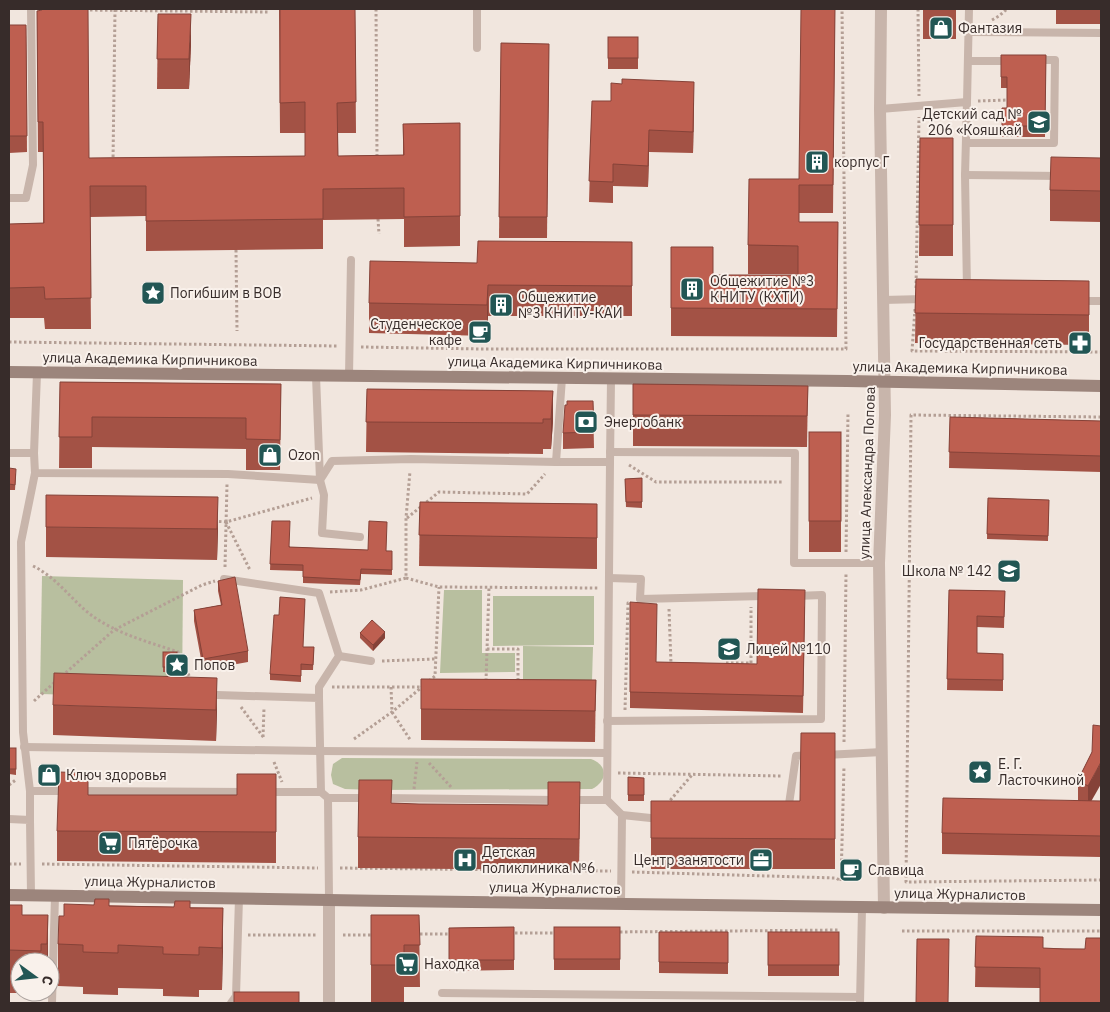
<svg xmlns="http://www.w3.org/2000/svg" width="1110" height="1012" font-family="'IBM Plex Sans',sans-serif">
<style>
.green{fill:#b8bf9f}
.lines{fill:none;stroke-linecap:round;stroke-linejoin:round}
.path{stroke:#b49f95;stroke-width:3;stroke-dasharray:2.5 2.5;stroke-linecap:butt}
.lane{stroke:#c8b5ab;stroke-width:8}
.street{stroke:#c8b5ab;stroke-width:12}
.secondary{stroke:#9c857c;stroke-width:12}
.wall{fill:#a35245}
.shaded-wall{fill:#854238}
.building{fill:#be5f50;stroke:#854238}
.labels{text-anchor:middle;stroke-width:4;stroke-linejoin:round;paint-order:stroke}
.poi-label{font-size:14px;fill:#372c2a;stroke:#f9f1eb;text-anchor:start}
.street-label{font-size:14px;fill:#372c2a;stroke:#f9f1eb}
</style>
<rect width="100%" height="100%" fill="#f1e6de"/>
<g class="green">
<path d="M42,576l141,4 -1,118 -142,-4z"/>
<path d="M444,590h38v63h33v19l-75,1z"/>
<path d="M493,596h101v49l-101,1z"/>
<path d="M523,646l70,1 -1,34 -69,-1z"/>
<path d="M342,758l249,1c17,6 17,22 1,30l-219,1 -28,-1 -12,-5 -2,-9 2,-11z"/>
</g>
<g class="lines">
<g class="path">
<path d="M376,9l1,149"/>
<path d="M918,9l1,87"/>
<path d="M85,10l184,2"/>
<path d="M992,20l7,-4 8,-7"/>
<path d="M978,101l29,-1"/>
<path d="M113,162l2,-152"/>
<path d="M378,219l1,15"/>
<path d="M236,250l1,81"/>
<path d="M916,288l3,-171"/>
<path d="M915,309l-3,42 189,1"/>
<path d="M9,342l329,4"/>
<path d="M361,347l121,2h364l-4,-340"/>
<path d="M1101,417l-190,-2 -5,467 195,-2"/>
<path d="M629,465l27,17h127"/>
<path d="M407,518l32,-26 88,2 18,-20"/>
<path d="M214,521l12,1 86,-24"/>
<path d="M226,522l24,48"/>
<path d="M846,552l2,-139"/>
<path d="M33,566c21,10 36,30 53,45 27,22 60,30 92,41l13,28"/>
<path d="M225,567l2,-83"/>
<path d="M406,578l33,9 159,1"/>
<path d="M330,592l31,-2 45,-12v-60l4,-47"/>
<path d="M669,609l2,55h1"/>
<path d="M487,649h31v34"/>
<path d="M382,661l53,-2"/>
<path d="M726,663h25v-56"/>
<path d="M62,676l52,-46 88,-45 13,-4"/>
<path d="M429,681l6,-5 4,-89"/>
<path d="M486,681l3,-94"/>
<path d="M332,687h91"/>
<path d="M391,687l1,25 19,29"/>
<path d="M34,701l22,-20"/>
<path d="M241,707l23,31"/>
<path d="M625,710l3,-107h2"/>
<path d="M263,737l1,-29"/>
<path d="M354,739l38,-27 30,-25"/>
<path d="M844,742l2,-169"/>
<path d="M274,762l8,20"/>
<path d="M429,763l23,25"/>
<path d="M618,773l164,3"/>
<path d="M9,785l8,-6"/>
<path d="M414,789l3,-27"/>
<path d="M667,804l25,-29"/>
<path d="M9,864h12"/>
<path d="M42,864l276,4"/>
<path d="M340,868l271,3"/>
<path d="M632,872l204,6 5,3 3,-115"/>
<path d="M902,931h199"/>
<path d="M615,932l225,-2"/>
<path d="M510,933h47"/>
<path d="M415,934h37"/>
<path d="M248,935h69"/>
<path d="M343,935h31"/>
</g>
<g class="lane">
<path d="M969,32l132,1"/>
<path d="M477,48v-39"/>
<path d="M968,61h43"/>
<path d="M967,102l2,-93"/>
<path d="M880,109l87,-7 -2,73 2,114"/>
<path d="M966,143h88l1,-83h-17"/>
<path d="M965,175l96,1"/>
<path d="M9,198h17l7,-33 -2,-156"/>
<path d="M883,300l41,-1"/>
<path d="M1080,301h21"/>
<path d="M37,373l-3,80 1,20 193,1 92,6 -4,-104"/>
<path d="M349,376l2,-116"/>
<path d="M610,452l185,1 -1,110h85"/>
<path d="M9,453h25"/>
<path d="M556,462h54l1,-83"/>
<path d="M610,462l-3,338 15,15 -1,89"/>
<path d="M360,537l-38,-4 2,-38 -4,-15 12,-19 79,-2 145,3 6,-84"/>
<path d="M609,578l32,1 -1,20 127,-3"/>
<path d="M224,579l95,14 20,63 -20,31v11"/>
<path d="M339,656l32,5"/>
<path d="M217,695l102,3 2,94"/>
<path d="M607,721l214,-2 1,-124 -26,1"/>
<path d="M24,747l296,4 287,2"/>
<path d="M826,755l56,-3"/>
<path d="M30,791h38"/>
<path d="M80,791l166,1"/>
<path d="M267,792h54l7,6"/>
<path d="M381,798l176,2"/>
<path d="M571,800h36"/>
<path d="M788,811l8,-55 13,-1"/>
<path d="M622,815l38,4"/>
<path d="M9,819l21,1 1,75"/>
<path d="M30,820v-29l-7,-59 -2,-190 14,-69"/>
<path d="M329,899l-1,-101h39"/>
<path d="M442,993l418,4"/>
<path d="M52,1003l3,-107"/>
<path d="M231,1003l5,-7 3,-98"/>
<path d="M860,1003l2,-95"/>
</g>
<g class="street">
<path d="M881,9l-1,100 5,306 -6,148 5,345"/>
<path d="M329,1003v-104"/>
</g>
<g class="secondary">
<path d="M9,372l838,9 254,5"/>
<path d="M9,895c364,5 728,13 1092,15"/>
</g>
</g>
<g class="wall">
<path d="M279,9h76l1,124h-18v23l65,-1v-31l57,-1v123l-56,1v-28l-81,1v29l-177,2v-35l-56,1 1,112h-46l-1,-11h-35v-94l34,-1v-71h-5l-1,-141 52,147 216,-2v-23h-25z"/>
<path d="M835,9l-2,204h-34v9h39l-1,115 -166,-1v-89l42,28h85v-1h-50v-29l51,-66z"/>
<rect x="923" y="9" width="33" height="30"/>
<rect x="1056" y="9" width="45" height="15"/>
<path d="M158,14l33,30 -2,45h-32z"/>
<path d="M9,25h17l1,127 -18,1z"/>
<rect x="608" y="37" width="30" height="32"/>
<path d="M501,43l48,1 -2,194h-48z"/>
<path d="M1001,55h45l-1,82h-43v-29h5v-20h-6z"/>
<path d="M592,101l102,2 -1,50 -44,-1 -1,35 -35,-1v17l-24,-1z"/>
<path d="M920,138h33v118h-34z"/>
<path d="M1101,158v64l-51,-1v-31z"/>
<path d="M632,242v74h-144l-1,20 -118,-3v-30l108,-40z"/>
<path d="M916,279l173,2v64l-174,-2z"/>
<path d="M60,382l221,2 -1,86h-34v-21l-154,-2v21h-33z"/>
<path d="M633,384l175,2 -1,61 -174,-1z"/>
<path d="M367,389l186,2v30l-2,28h-8v5l-177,-2z"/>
<path d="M593,401l1,47 -31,1v-16z"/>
<path d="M950,417l151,4v51l-152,-4z"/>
<rect x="809" y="432" width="32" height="120"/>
<path d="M9,468l7,6 -1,16h-6z"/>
<path d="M642,478v30l-16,-1 -1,-28z"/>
<path d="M988,498l61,2 -1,41 -61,-2z"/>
<path d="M420,502l177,2v65l-178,-3z"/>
<path d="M272,521l18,26 102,4v24l-31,-1 -1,11 -57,-2v-12l-33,-1z"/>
<path d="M46,527l172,1 -1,32 -171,-3z"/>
<path d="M218,581l30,70v11l-45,8 -9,-49v-11l27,-5 -3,-14z"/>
<path d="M949,590l56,1 -1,37 -27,-1v26l26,1v37l-56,-1z"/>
<path d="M630,602l26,60 101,2 48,-58 -2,107 -173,-5z"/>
<path d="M360,633l25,5 -12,13 -13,-13z"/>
<path d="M303,647h11l-1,23h-12v12l-31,-2v-6z"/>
<path d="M163,652h14v21l-14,-1z"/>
<path d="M421,679l175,1 -1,62 -174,-2z"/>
<path d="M53,705l164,4 -1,32 -163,-6z"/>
<path d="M835,733v136h-184v-68h149z"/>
<path d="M9,748h7v27l-7,-1z"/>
<path d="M1092,752l-1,49h10v56l-159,-3v-21l136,-32v-21z"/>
<path d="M276,774v89l-219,-2v-30l31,-36h149z"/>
<path d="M628,777l16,1v23h-16z"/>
<path d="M392,803l188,10 -1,57 -221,-2v-31z"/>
<path d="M9,905l13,10h26v47h-28v30h21v1h-32z"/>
<path d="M94,905l129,3 -1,82h-23v7l-36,-1v-7l-45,-1v7l-35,-1v-7l-25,-1v-42l6,-28z"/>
<path d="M371,915h48l1,72h-16v16h-33z"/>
<path d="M514,927v43l-65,1v-43z"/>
<rect x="554" y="927" width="66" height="43"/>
<path d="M659,932h69v42l-69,-1z"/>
<rect x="768" y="932" width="71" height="44"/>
<path d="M976,936l67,12 42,1 -45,39 -65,-1z"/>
</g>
<g class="shaded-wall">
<path d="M191,14v30l-2,45v-30z"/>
<path d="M694,82v21l-1,50v-21z"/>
<path d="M649,130v22l-1,35v-21z"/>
<path d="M488,285v31l-1,20v-31z"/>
<path d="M553,391v30l-2,28v-30z"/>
<path d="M218,497v31l-1,32v-31z"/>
<path d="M385,632v6l-12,13v-6z"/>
<path d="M217,678v31l-1,32v-31z"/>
<path d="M1101,762v22l-13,23v-21z"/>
<path d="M223,908v43l-1,39v-42z"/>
<path d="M48,915v47h-1z"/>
</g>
<g class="building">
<path d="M42,9h46l1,149 216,-2v-54l-25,1v-94h75l1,93 -19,1 1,53 66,-1 -1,-31 57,-1v93l-56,1v-29l-81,1v30l-177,2v-35h-56l1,112 -46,1 -1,-12 -35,1v-64l35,-1 -1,-101h-5l-1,-111 5,-1z"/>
<path d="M801,9h34l-2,176h-34v37h39l-1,87 -166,-1v-61h42v28h85v-29l-50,-1 1,-66h50z"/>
<path d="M158,14h33l-2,45h-32z"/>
<path d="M9,25h17l1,111h-18z"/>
<rect x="608" y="37" width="30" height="21"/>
<path d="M501,43l48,1 -2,173h-48z"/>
<path d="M1001,55h45l-1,71h-43v-18h5v-31h-6z"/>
<path d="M622,79l72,3 -1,50 -44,-2 -1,36 -35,-2v18l-24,-1 3,-80h19v-18l11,1z"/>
<path d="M920,138h33v87h-34z"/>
<path d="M1051,157l50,1v33l-51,-1z"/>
<path d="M478,241l154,1v44l-144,-1 -1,20 -118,-2 1,-42 107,2z"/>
<path d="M916,279l173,2v34l-174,-2z"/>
<path d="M60,382l221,2 -1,56 -34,-1v-21l-154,-1v20h-33z"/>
<path d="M633,384l175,2 -1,30 -174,-1z"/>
<path d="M367,389l186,2 -2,28h-8v4l-177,-1z"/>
<path d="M567,401h26l1,31 -31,1 2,-28h2z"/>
<path d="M950,417l151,4v35l-152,-4z"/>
<rect x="809" y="432" width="32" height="89"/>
<path d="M9,468l7,1 -1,16 -6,-1z"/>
<path d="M642,478v24h-16l-1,-23z"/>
<path d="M46,495l172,2 -1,32 -171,-2z"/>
<path d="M988,498l61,2 -1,36 -61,-2z"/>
<path d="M420,502l177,2v34l-178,-3z"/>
<path d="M272,521h18l-1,26 79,3 1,-29 18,1 -1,29h6v19l-31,-1 -1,11 -57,-3v-12l-33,-1z"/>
<path d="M235,577l13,74 -45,8 -9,-49 28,-5 -4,-24z"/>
<path d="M758,589l47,1 -2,106 -173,-4v-90l27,2 -1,58 101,2z"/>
<path d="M949,590l56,1 -1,26 -27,-1v37l26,1v26l-56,-1z"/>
<path d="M280,597l25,2 -2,48h11l-1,18 -12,-1v12l-31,-2 4,-59h5z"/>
<path d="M372,620l13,12 -12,13 -13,-12z"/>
<rect x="163" y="652" width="14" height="15"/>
<path d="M54,673l163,5 -1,32 -163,-5z"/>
<path d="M421,679l175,1 -1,31 -174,-2z"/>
<path d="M1093,725l8,1v36l-13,24 -10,-6 14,-28z"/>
<path d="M801,733h34v106l-184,-1v-37h149z"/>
<rect x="9" y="748" width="7" height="21"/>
<path d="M59,772l29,1v22h149v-21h39v58l-219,-1z"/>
<path d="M628,777l16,1v17h-16z"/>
<path d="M359,780h33l-1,23 28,1 129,1v-23h32l-1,57 -221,-2z"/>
<path d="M943,798l158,3v35l-159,-3z"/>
<path d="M95,899h14v7l65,1 1,-6h15v7h33l-1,40 -23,-1v8l-36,-1v-7l-45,-2v8l-35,-1v-7l-25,-1 1,-28h5v-12l30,1z"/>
<path d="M9,905h13v10h26l-1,29h-6v7l-32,-1z"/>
<path d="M371,915h48l1,30h-16v20h-33z"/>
<path d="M514,927v33h-65v-32z"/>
<rect x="554" y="927" width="66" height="32"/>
<path d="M659,932h69v31l-69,-1z"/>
<rect x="768" y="932" width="71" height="33"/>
<path d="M976,936l67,1v11l21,1h21l1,-11h15v65h-61v-35l-65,-1z"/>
<path d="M917,939h32l-1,64h-32z"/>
<rect x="234" y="992" width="65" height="11"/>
</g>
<defs>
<g id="shop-square" transform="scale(1.25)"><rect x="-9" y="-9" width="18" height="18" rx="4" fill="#225654" stroke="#f9f1eb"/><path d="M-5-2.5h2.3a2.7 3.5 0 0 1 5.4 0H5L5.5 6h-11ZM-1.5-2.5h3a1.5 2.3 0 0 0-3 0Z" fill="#fff"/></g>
<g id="school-square" transform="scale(1.25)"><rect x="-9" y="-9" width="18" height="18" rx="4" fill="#225654" stroke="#f9f1eb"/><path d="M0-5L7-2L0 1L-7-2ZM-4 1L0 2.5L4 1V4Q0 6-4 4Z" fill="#fff"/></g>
<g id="building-square" transform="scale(1.25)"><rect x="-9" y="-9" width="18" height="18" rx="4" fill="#225654" stroke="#f9f1eb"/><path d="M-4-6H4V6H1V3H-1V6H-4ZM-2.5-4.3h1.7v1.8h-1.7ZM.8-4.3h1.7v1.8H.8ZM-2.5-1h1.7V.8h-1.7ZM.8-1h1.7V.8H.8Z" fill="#fff"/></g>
<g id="sight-square" transform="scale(1.25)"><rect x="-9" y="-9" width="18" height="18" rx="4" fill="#225654" stroke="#f9f1eb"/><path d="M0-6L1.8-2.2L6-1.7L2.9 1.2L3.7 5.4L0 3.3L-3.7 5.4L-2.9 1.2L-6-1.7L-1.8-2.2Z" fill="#fff"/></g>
<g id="cafe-square" transform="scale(1.25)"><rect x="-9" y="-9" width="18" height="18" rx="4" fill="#225654" stroke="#f9f1eb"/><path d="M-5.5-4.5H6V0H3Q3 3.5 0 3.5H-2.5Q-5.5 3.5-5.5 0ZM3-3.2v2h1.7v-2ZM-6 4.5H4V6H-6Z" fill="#fff"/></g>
<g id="pharmacy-square" transform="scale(1.25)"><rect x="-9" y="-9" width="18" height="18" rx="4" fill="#225654" stroke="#f9f1eb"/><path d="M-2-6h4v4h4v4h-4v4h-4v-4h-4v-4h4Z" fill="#fff"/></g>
<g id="bank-square" transform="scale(1.25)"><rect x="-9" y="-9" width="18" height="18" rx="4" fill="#225654" stroke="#f9f1eb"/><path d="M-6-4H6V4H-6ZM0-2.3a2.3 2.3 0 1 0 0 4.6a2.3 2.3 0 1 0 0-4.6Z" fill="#fff"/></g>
<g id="supermarket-square" transform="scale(1.25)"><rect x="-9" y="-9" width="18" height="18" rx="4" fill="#225654" stroke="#f9f1eb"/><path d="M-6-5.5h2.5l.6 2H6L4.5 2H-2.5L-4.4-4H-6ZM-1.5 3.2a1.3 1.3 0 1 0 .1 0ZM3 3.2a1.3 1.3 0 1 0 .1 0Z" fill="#fff"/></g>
<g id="hospital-square" transform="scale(1.25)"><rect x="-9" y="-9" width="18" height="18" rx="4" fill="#225654" stroke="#f9f1eb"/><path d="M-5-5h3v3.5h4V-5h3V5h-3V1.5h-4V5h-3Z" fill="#fff"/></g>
<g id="office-square" transform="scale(1.25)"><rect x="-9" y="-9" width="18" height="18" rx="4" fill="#225654" stroke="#f9f1eb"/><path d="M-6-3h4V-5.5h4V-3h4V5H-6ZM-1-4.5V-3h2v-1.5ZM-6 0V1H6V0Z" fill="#fff"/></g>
</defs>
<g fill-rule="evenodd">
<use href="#shop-square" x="941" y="28"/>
<use href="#school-square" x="1039" y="122"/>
<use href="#building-square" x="817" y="162"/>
<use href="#building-square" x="692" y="289"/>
<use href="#sight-square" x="153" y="293"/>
<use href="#building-square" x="501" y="305"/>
<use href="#cafe-square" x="480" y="332"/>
<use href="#pharmacy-square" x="1080" y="343"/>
<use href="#bank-square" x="586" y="422"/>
<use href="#shop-square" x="270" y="455"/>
<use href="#school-square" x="1009" y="571"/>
<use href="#school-square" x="729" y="649"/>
<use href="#sight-square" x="177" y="665"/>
<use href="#sight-square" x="980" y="772"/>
<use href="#shop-square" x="49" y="775"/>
<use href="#supermarket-square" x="110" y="843"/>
<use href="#hospital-square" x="465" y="860"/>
<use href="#office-square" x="761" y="860"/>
<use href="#cafe-square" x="851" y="870"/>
<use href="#supermarket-square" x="407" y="964"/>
</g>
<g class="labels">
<g class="poi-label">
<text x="958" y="33">Фантазия</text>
<text x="1022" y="119" text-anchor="end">Детский сад №<tspan x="1022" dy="16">206 «Кояшкай</tspan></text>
<text x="834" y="167">корпус Г</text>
<text x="710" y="286">Общежитие №3<tspan x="710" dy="16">КНИТУ (КХТИ)</tspan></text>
<text x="170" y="298">Погибшим в ВОВ</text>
<text x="518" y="302">Общежитие<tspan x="518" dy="16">№3 КНИТУ-КАИ</tspan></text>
<text x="462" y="329" text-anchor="end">Студенческое<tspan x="462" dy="16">кафе</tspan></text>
<text x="1062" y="348" text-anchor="end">Государственная сеть</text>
<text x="604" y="427">Энергобанк</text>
<text x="288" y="460">Ozon</text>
<text x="992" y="576" text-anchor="end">Школа № 142</text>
<text x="746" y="654">Лицей №110</text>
<text x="194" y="670">Попов</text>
<text x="998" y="769">Е. Г.<tspan x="998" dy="16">Ласточкиной</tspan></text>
<text x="66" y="780">Ключ здоровья</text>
<text x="128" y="848">Пятёрочка</text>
<text x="482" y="857">Детская<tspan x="482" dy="16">поликлиника №6</tspan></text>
<text x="744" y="865" text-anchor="end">Центр занятости</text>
<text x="868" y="875">Славица</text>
<text x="424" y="969">Находка</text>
</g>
<g class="street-label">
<text transform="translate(150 359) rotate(1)" y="5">улица Академика Кирпичникова</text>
<text transform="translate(555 363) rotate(1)" y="5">улица Академика Кирпичникова</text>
<text transform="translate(960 368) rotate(1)" y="5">улица Академика Кирпичникова</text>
<text transform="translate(867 473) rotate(-88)" y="5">улица Александра Попова</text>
<text transform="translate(150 882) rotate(1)" y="5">улица Журналистов</text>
<text transform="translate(555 888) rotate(1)" y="5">улица Журналистов</text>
<text transform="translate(960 894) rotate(1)" y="5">улица Журналистов</text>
</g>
</g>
<rect width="1110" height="1012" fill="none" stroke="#372c2a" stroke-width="20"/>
<g transform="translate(35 977) rotate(105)"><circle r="24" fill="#f9f1eb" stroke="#aba29e"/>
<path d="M0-4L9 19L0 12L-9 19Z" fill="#225654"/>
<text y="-8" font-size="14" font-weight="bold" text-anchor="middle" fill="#372c2a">С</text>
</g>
</svg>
